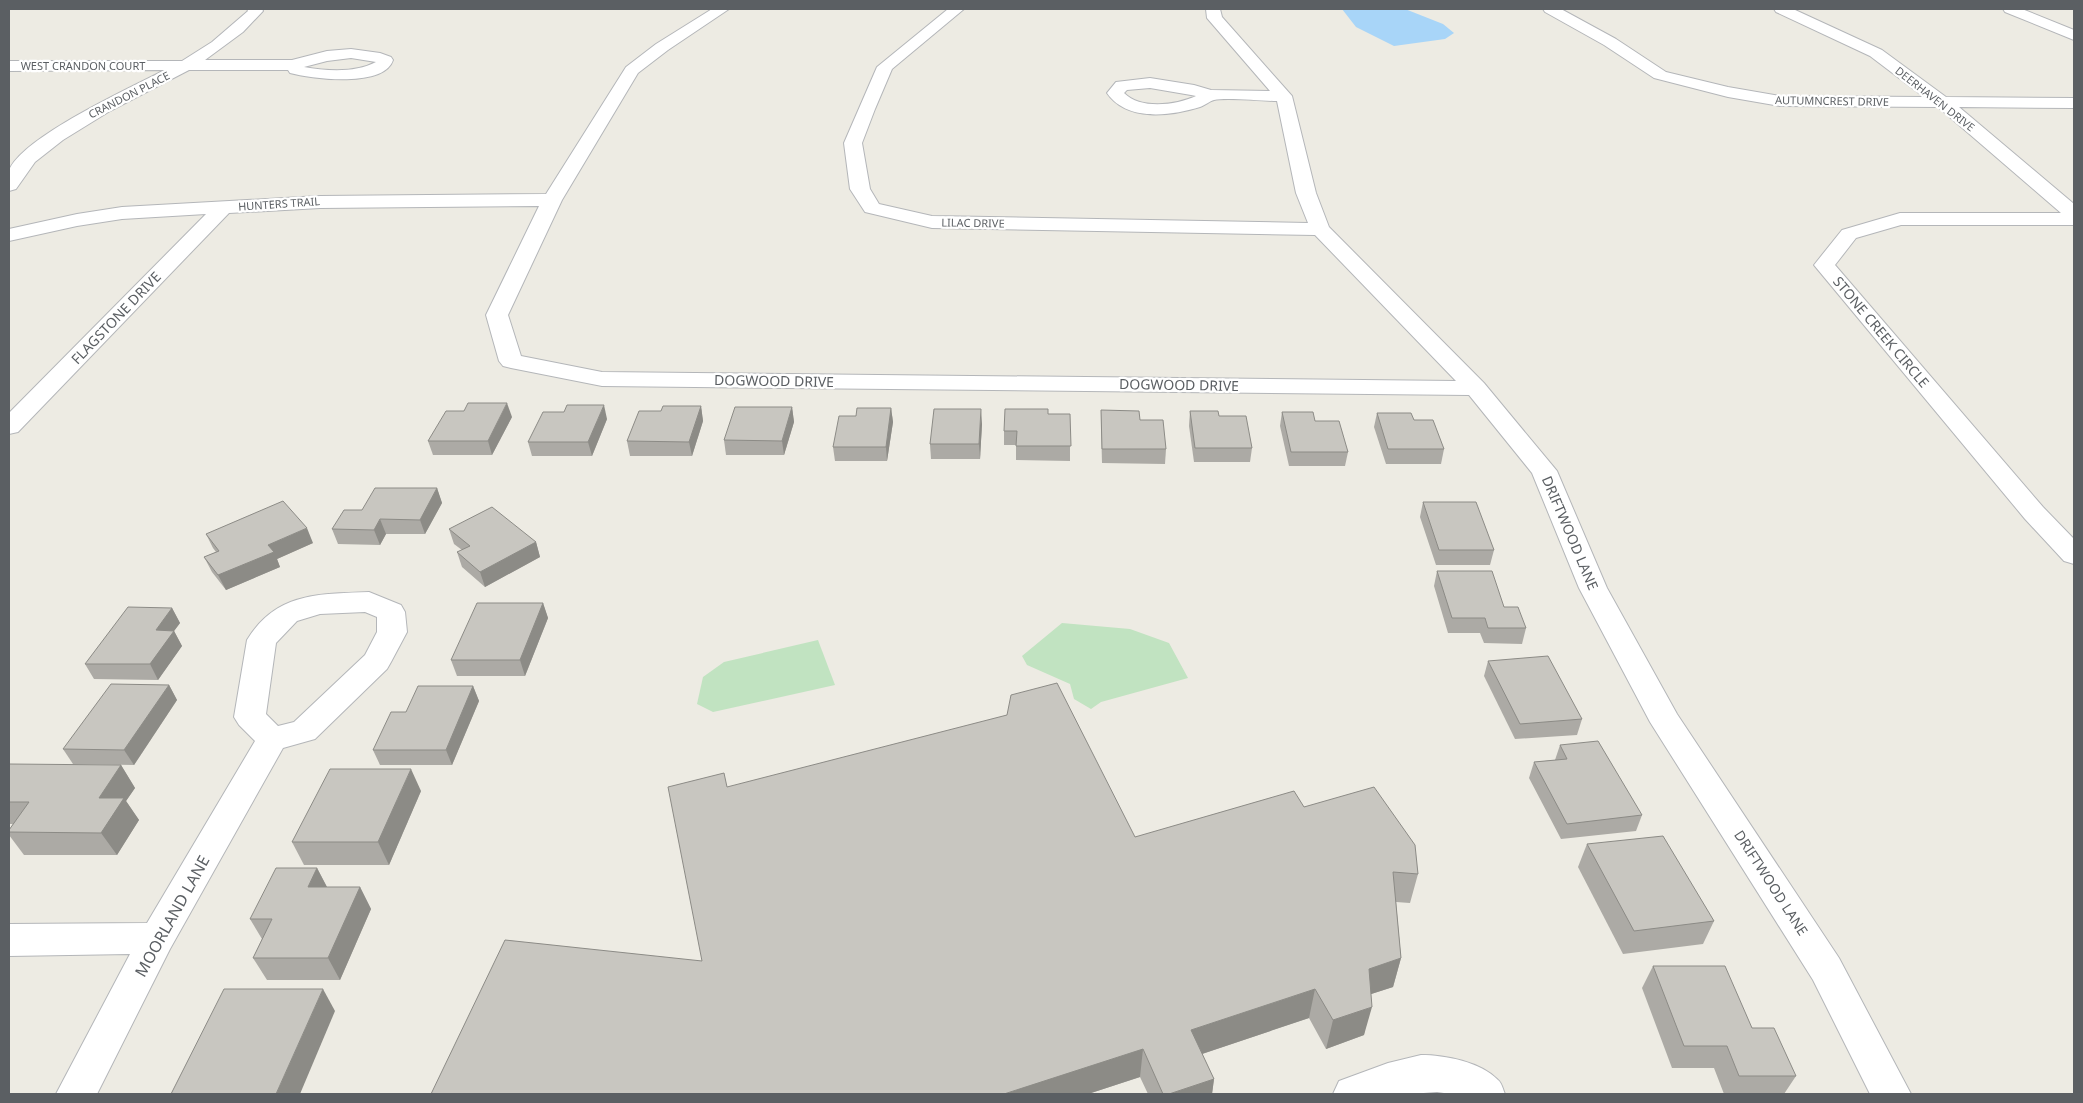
<svg xmlns="http://www.w3.org/2000/svg" width="2083" height="1103" font-family="'Noto Sans',sans-serif">
<style>
.green{fill:#c1e3c1}
.water{fill:#a8d5f8}
.lines{fill:none;stroke-linecap:round;stroke-linejoin:round}
.minor-casing{stroke:#b4b6b9;stroke-width:2}
.minor{fill:#fff;fill-rule:evenodd}
.wall{fill:#acaaa5}
.shaded-wall{fill:#8c8b86}
.building{fill:#c8c6c0;stroke:#8c8b86}
.labels{text-anchor:middle;stroke-width:4.5;stroke-linejoin:round;paint-order:stroke}
.far-street-label{font-size:11px;fill:#5b5f63;stroke:#fff}
.street-label{font-size:14px;fill:#5b5f63;stroke:#fff}
.near-street-label{font-size:16px;fill:#5b5f63;stroke:#fff}
</style>
<rect width="100%" height="100%" fill="#edebe3"/>
<g class="green">
<path d="M1062,623l68,6 39,14 19,35 -87,24 -10,7 -17,-10 -4,-15 -43,-19 -5,-9z"/>
<path d="M818,640l17,45 -122,27 -16,-8 6,-27 21,-15z"/>
</g>
<path class="water" d="M1342,9h63l38,15 11,9 -9,6 -51,7 -38,-19z"/>
<g class="lines">
<g class="minor-casing">
<g id="minor">
<path d="M247,9h15l1,2 -20,21 -38,28h87l35,-9 24,-2 29,4 11,4 2,3c-9,28 -80,19 -103,13l-2,-3h-99l-79,41 -47,29 -28,22 -19,27 -7,2c0,-6 -2,-14 0,-20 11,-33 123,-84 156,-101l-156,1v-10h173l30,-19 36,-31zM351,58l25,4c-20,11 -50,9 -72,5l23,-6z"/>
<path d="M712,9h17l-61,41 -30,23 -76,127 -54,115 13,41 81,16 854,9 -141,-146 -383,-7 -67,-16 -15,-23 -6,-46 33,-76 71,-58h16l-72,60 -17,40 -13,34 8,46 9,15 53,12 376,7 -12,-30 -19,-92c-15,0 -51,-4 -63,-1 -4,1 -9,5 -14,7 -29,9 -73,15 -93,-14l9,-11 34,-4 44,7 17,5 59,1 -63,-73 -1,-9h14l2,8 70,79 24,97 13,34 155,156 73,88 50,117 70,126 162,244 72,136h-41l-57,-114 -163,-258 -71,-134 -47,-115 -63,-78 -867,-9 -91,-18 -8,-2 -4,-5 -13,-46 53,-109 -219,2 -91,5 -211,219 -9,2v-21l197,-199 -84,5 -45,7 -68,15v-12l68,-15 45,-7 198,-11 226,-2 80,-127 30,-23zM1150,88l41,7 5,1c-20,9 -55,14 -72,-3l3,-3z"/>
<path d="M1543,9h18l55,30 50,33 62,15 52,9 144,1 -54,-41 -94,-44 -2,-3h19l89,41 64,47 128,1v10l-115,-1 115,97v21h-173l-45,13 -21,27 208,242 31,32v25l-10,-3 -39,-42 -211,-254 28,-35 58,-17h161l-123,-106 -158,-1 -52,-9 -74,-19 -50,-33 -59,-33z"/>
<path d="M2003,9h19l52,21v10l-69,-28z"/>
<path d="M369,592l32,13 4,7 2,20 -16,30 -4,7 -72,70 -32,9 -113,201 -73,145h-41l74,-140 -121,2v-32l138,-1 108,-182 -16,-16 -5,-8 13,-77c29,-48 73,-46 122,-48zM365,612l12,5v15l-12,23 -71,67 -16,4 -12,-12 10,-71 21,-22 23,-7z"/>
<path d="M1421,1055c24,0 60,7 77,25 4,3 5,10 7,14h-54l-14,-2 -27,2h-77l6,-13 49,-18z"/>
</g>
</g>
<use href="#minor" class="minor"/>
</g>
<g class="wall">
<path d="M701,406l2,15 -11,35h-62l-3,-15 34,-30z"/>
<path d="M792,407l2,15 -10,33h-58l-2,-15z"/>
<path d="M891,408l2,14 -6,39h-52l-2,-14 23,-31z"/>
<path d="M1101,410l39,10 26,29 -1,15 -63,-1 -1,-38z"/>
<path d="M1190,411l29,5 33,32 -2,14h-56l-5,-36z"/>
<path d="M1282,412l33,9 33,31 -3,14h-56l-9,-40z"/>
<path d="M1377,413l37,7 30,29 -3,15h-55l-12,-37z"/>
<path d="M1048,414h22v47l-54,-1v-15h-12v-14z"/>
<path d="M512,417l-20,38h-59l-5,-14z"/>
<path d="M607,419l-15,37h-60l-4,-14z"/>
<path d="M982,424l-2,35h-49l-1,-15z"/>
<path d="M437,488l5,15 -17,31h-39l-6,11 -42,-1 -6,-15 30,-19z"/>
<path d="M1423,502l71,48 -4,15h-54l-16,-48z"/>
<path d="M449,529l87,13 4,15 -55,30 -23,-20 -5,-15 5,-2 -8,-6z"/>
<path d="M206,534l107,9 -36,16 3,8 -54,23 -14,-18 -8,-15 12,-5 -3,-4z"/>
<path d="M1437,571l67,36 22,21 -4,16 -38,-1 -4,-10h-32l-14,-47z"/>
<path d="M543,603l5,15 -23,58h-68l-6,-16z"/>
<path d="M172,608l8,15 -6,8 8,15 -24,34 -64,-1 -9,-15z"/>
<path d="M1488,661l94,58 -5,16 -62,4 -31,-63z"/>
<path d="M169,685l8,15 -43,65 -61,-1 -10,-15z"/>
<path d="M473,686l6,15 -27,64h-72l-7,-15 33,-38z"/>
<path d="M1560,745l82,70 -6,16 -75,8 -32,-61 5,-16 21,-2z"/>
<path d="M121,765l14,23 -9,13 13,19 -22,35h-93l-15,-20v-5l4,-6h-4v-22z"/>
<path d="M727,787l408,50 169,-30 114,67 -8,29 -14,-1 5,56 -8,29 -22,7 -7,41 -38,14 -17,-31 -107,36 12,25 -2,15h-64l-8,-17 -52,17h-657l271,-133z"/>
<path d="M421,791l-32,74h-85l-12,-23z"/>
<path d="M1587,844l127,77 -11,23 -80,10 -45,-87z"/>
<path d="M317,868l10,19h33l11,22 -31,71h-73l-14,-22 9,-19 -12,-20z"/>
<path d="M1653,966l99,62 44,48 -12,18h-60l-10,-26h-42l-30,-80z"/>
</g>
<g class="shaded-wall">
<path d="M507,403l5,14 -20,38 -4,-14z"/>
<path d="M604,405l3,14 -15,37 -4,-14z"/>
<path d="M701,406l2,15 -11,35 -3,-14z"/>
<path d="M792,407l2,15 -10,33 -2,-14z"/>
<path d="M891,408l2,14 -6,39 -1,-14z"/>
<path d="M981,409l1,15 -2,35 -1,-15z"/>
<path d="M437,488l5,15 -17,31 -5,-14z"/>
<path d="M380,519l6,15 -6,11 -6,-15z"/>
<path d="M307,528l6,15 -36,16 3,8 -54,23 -8,-15 50,-30z"/>
<path d="M536,542l4,15 -55,30 -5,-15z"/>
<path d="M543,603l5,15 -23,58 -5,-16z"/>
<path d="M172,608l8,15 -6,8 8,15 -24,34 -8,-16 6,-34z"/>
<path d="M169,685l8,15 -43,65 -10,-15z"/>
<path d="M473,686l6,15 -27,64 -6,-15z"/>
<path d="M121,765l14,23 -9,13 13,19 -22,35 -16,-22 -2,-35z"/>
<path d="M411,769l10,22 -32,74 -11,-23z"/>
<path d="M317,868l12,23 -21,-4z"/>
<path d="M360,887l11,22 -31,71 -12,-22z"/>
<path d="M1401,958l-8,29 -31,10 7,-28z"/>
<path d="M323,989l12,22 -35,83h-24z"/>
<path d="M1315,989l-6,29 -122,41 4,-29z"/>
<path d="M1372,1007l-8,28 -38,14 7,-29z"/>
<path d="M1143,1049l-3,28 -52,17h-84z"/>
<path d="M1214,1079l-2,15h-43z"/>
</g>
<g class="building">
<path d="M468,403h39l-19,38h-60l18,-30h18z"/>
<path d="M567,405h37l-16,37h-60l15,-30h21z"/>
<path d="M663,406h38l-12,36 -62,-1 12,-30h22z"/>
<path d="M735,407h57l-10,34 -58,-1z"/>
<path d="M857,408h34l-5,39h-53l6,-31h17z"/>
<path d="M934,409h47l-2,35h-49z"/>
<path d="M1005,409h43v5h22l1,32h-55l1,-15h-13z"/>
<path d="M1101,410l38,1 1,9h23l3,29h-64z"/>
<path d="M1190,411h28l1,5h27l6,32h-57z"/>
<path d="M1282,412h31l2,9h24l9,31h-57z"/>
<path d="M1377,413h34l3,7h19l11,29h-56z"/>
<path d="M375,488h62l-17,32 -40,-1 -6,11 -42,-1 12,-19h18z"/>
<path d="M283,501l24,27 -39,17 6,7 -56,23 -14,-18 15,-6 -13,-17z"/>
<path d="M1423,502h53l18,48h-55z"/>
<path d="M492,507l44,35 -56,30 -23,-20 13,-6 -21,-17z"/>
<path d="M1437,571h55l12,36h14l8,21h-38l-3,-10h-33z"/>
<path d="M477,603h66l-23,57h-69z"/>
<path d="M128,607l44,1 -16,22 18,1 -24,33h-65z"/>
<path d="M1548,656l34,63 -62,5 -32,-63z"/>
<path d="M1057,683l78,154 159,-46 10,16 70,-20 41,58 3,29 -25,-2 8,86 -32,11 3,38 -39,13 -18,-31 -124,41 23,49 -45,15h-6l-20,-45 -139,45h-573l74,-154 197,21 -34,-174 56,-14 3,14 280,-72 4,-20z"/>
<path d="M111,684l58,1 -45,65 -61,-1z"/>
<path d="M418,686h55l-27,64h-73l18,-38h15z"/>
<path d="M1598,741l44,74 -75,9 -33,-62 33,-3 -7,-14z"/>
<path d="M9,764l112,1 -22,33h25l-23,35 -92,-1v-2l20,-28h-20z"/>
<path d="M330,769h81l-33,73h-86z"/>
<path d="M1663,836l51,85 -80,10 -47,-87z"/>
<path d="M276,868h41l-9,19h52l-32,71h-75l19,-39h-22z"/>
<path d="M1653,966h72l27,62h22l22,48h-57l-12,-30h-43z"/>
<path d="M224,989h99l-47,105h-105z"/>
</g>
<g class="labels">
<g class="far-street-label">
<text x="83" y="70">WEST CRANDON COURT</text>
<text transform="translate(129 95) rotate(-27)" y="4">CRANDON PLACE</text>
<text transform="translate(1935 99) rotate(38)" y="4">DEERHAVEN DRIVE</text>
<text transform="translate(1832 101) rotate(1)" y="4">AUTUMNCREST DRIVE</text>
<text transform="translate(279 204) rotate(-4)" y="4">HUNTERS TRAIL</text>
<text transform="translate(973 223) rotate(1)" y="4">LILAC DRIVE</text>
</g>
<g class="street-label">
<text transform="translate(116 318) rotate(-46)" y="5">FLAGSTONE DRIVE</text>
<text transform="translate(1881 332) rotate(50)" y="5">STONE CREEK CIRCLE</text>
<text transform="translate(774 381) rotate(1)" y="5">DOGWOOD DRIVE</text>
<text transform="translate(1179 385) rotate(1)" y="5">DOGWOOD DRIVE</text>
<text transform="translate(1570 533) rotate(67)" y="5">DRIFTWOOD LANE</text>
<text transform="translate(1771 883) rotate(57)" y="5">DRIFTWOOD LANE</text>
</g>
<g class="near-street-label">
<text transform="translate(172 916) rotate(-61)" y="6">MOORLAND LANE</text>
</g>
</g>
<rect width="2083" height="1103" fill="none" stroke="#5b5f63" stroke-width="20"/>
</svg>
